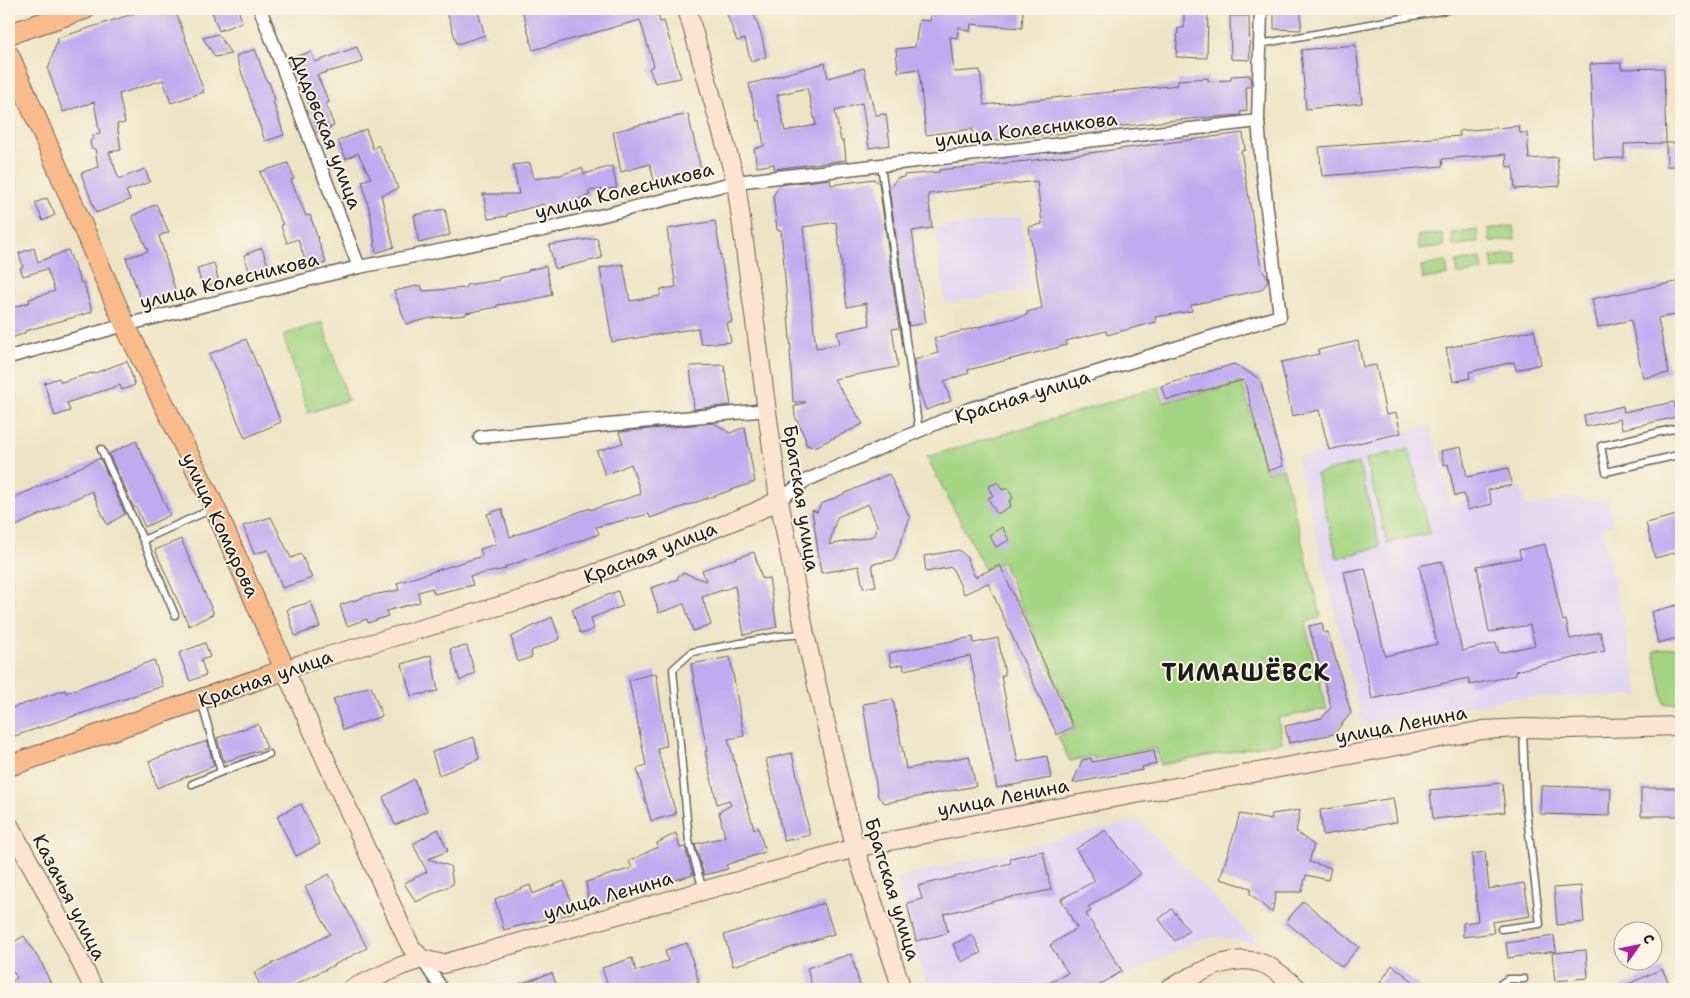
<svg xmlns="http://www.w3.org/2000/svg" width="1690" height="998" font-family="'Shantell Sans',sans-serif">
<style>
.built{fill:#e1d4f3}
.green{fill:#a4d583;stroke:#607850}
.building{fill:#c1abf0;fill-rule:evenodd}
.lines{fill:none;stroke-linecap:round;stroke-linejoin:round}
.lane-casing{stroke:#666257;stroke-width:9}
.street-casing{stroke:#666257;stroke-width:15}
.secondary-casing{stroke:#666257;stroke-width:20}
.primary-casing{stroke:#666257;stroke-width:22}
.lane{stroke:#fff;stroke-width:6}
.street{stroke:#fff;stroke-width:12}
.secondary{stroke:#fde4d1;stroke-width:18}
.primary{stroke:#fabb8b;stroke-width:20}
.labels{text-anchor:middle;stroke-width:4;stroke-linejoin:round;paint-order:stroke}
.street-label{font-size:19px;fill:#1c1c1c;stroke:#fcf5e5}
.district-label{font-size:24px;font-weight:bold;letter-spacing:1px;fill:#1c1c1c;stroke:#fcf5e5}
</style>
<rect width="100%" height="100%" fill="#fcf5e5"/>
<filter id="ink" filterUnits="userSpaceOnUse"><feTurbulence type="fractalNoise" baseFrequency=".02" numOctaves="2"/><feDisplacementMap in="SourceGraphic" scale="10" xChannelSelector="R" yChannelSelector="G"/><feConvolveMatrix kernelMatrix="1 2 1 2 8 2 1 2 1" color-interpolation-filters="sRGB"/></filter>
<filter id="wash" filterUnits="userSpaceOnUse"><feTurbulence type="fractalNoise" baseFrequency=".0096" numOctaves="4" result="noise"/><feDisplacementMap in="SourceGraphic" scale="20" xChannelSelector="R" yChannelSelector="G"/><feGaussianBlur stdDeviation="1.12" result="paint"/><feColorMatrix in="noise" values="0 0 0 0 0 0 0 0 0 0 0 0 0 0 0 0 0 1.4 0 .05"/><feComposite in="paint" operator="in"/></filter>
<g filter="url(#wash)">
<rect width="100%" height="100%" fill="#eee4c5"/>
<g class="built">
<path d="M1021,216l11,73 -87,14 -9,-74z"/>
<path d="M1430,426l22,78 69,-17 5,21 40,-10 32,3 10,-2 6,25 -12,4 38,167 -129,3 -148,27 -66,-267z"/>
<path d="M1138,820l122,124 -42,-7 -23,4 -93,48h-172l-13,-29 -21,-82z"/>
</g>
<g class="green">
<path d="M1513,226l2,13 -25,3 -2,-13z"/>
<path d="M1477,229l1,13 -25,4 -1,-13z"/>
<path d="M1442,233l2,13 -25,3 -2,-13z"/>
<path d="M1516,253l2,13 -25,4 -2,-13z"/>
<path d="M1481,258l2,13 -25,4 -2,-13z"/>
<path d="M1446,262l2,13 -25,4 -2,-13z"/>
<path d="M322,322l26,78 -40,13 -25,-78z"/>
<path d="M1242,382l25,90 16,-4 38,149 -16,6 22,86 -49,9 4,24 -122,23 -4,-17 -62,11 -1,-3 -23,5 -12,-24 18,-9 -74,-166 -17,8 -58,-113 232,-70 5,15z"/>
<path d="M1409,449l21,84 -43,10 -21,-84z"/>
<path d="M1359,463l21,84 -43,11 -21,-84z"/>
<path d="M1681,646v57l-17,1 -10,-53z"/>
</g>
<g id="blocks">
<g class="building">
<path d="M148,9h27l29,83 -33,11 -8,-23 -44,14 6,29 -8,1 4,26 -12,2 10,27 26,-10 5,13 -24,9 4,9 -34,13 -15,-40 17,-6 -3,-18 -4,-1 -1,-7 3,-3v-3l7,-1 -6,-32 -31,10 -15,-42 10,-32z"/>
<path d="M211,9h27l4,13 -23,9z"/>
<path d="M446,9h31l8,26 -28,9z"/>
<path d="M522,9h146l1,3 -11,3 2,7 4,-1 17,57 -26,5 -6,-15 5,-2 -14,-46 -107,30z"/>
<path d="M725,9h27l10,28 4,20 -15,5 -6,-23 -8,2z"/>
<path d="M932,9h91l-1,19 -51,-4 -1,8 -11,-5 -2,11 -7,-1 4,35 26,-2 4,35 194,-20v-5l30,-2v3l23,-1v-4l19,-1 1,12h-5l1,24 -7,1 1,3 -64,5 -203,23 -2,-14 -46,6 -7,-66 -21,3 -2,-23 19,-2 4,-27 11,1z"/>
<path d="M1184,9h24l-1,49 -31,-1 2,-29h6z"/>
<path d="M1274,9h27v21l-27,-1z"/>
<path d="M1230,16h19l1,44 -19,-1z"/>
<path d="M218,34l13,20 -16,3 -12,-19z"/>
<path d="M1356,45l6,58 -56,6 -5,-59z"/>
<path d="M357,47l6,15 -46,13 12,27 -3,2 8,22 -15,6 -20,-53 -6,-22 18,-5 4,10z"/>
<path d="M255,49l12,33h2l6,18 -2,1 11,34 -19,6 -29,-85z"/>
<path d="M825,63l3,15 36,-10 11,47 11,-1 4,31 -21,3 -7,-45 -27,8 6,30h3l2,19 -72,9v-5l-17,3 -3,-18 10,-3 -4,-26 -3,1 -8,-37zM807,88l9,37 -31,6 -8,-36z"/>
<path d="M1621,63v6l43,-1 2,75 -42,1v14l-30,1 -4,-95z"/>
<path d="M688,114l14,60 -47,11 -5,-21 -29,8 -8,-40 22,-6z"/>
<path d="M1519,126l1,7h7l2,26 28,-2 3,29 -45,3 -2,-23 -6,1 -1,-13 -64,5 1,7 -121,10 -3,-29 141,-11 -1,-5z"/>
<path d="M366,129l7,20 5,-4 15,30 5,14 -17,6 13,52 -18,6 -5,-36 -9,-36 9,-3 -13,-25 -12,6 -8,-18z"/>
<path d="M1243,133l2,17 -4,1 20,118 6,7 1,6 -7,8 -70,15 1,6 -37,6 1,5 -49,13 -1,-4 -40,10 1,4 -99,25 1,3 -25,8 7,20 -25,9 -8,-23 -4,-27 24,-7 -4,-15 93,-23v-3l15,-4 -13,-81 13,-3 -5,-43 -109,13 4,34 -20,3 14,92 -17,3 -20,-137 8,-11 7,-1v-2l35,-3v-2l88,-9z"/>
<path d="M1666,143h15v23h-14z"/>
<path d="M288,163l6,16 -3,1 15,36 4,-1 16,48 -18,6 -10,-30 -11,4 -6,-17 2,-1 -17,-37 -6,-16z"/>
<path d="M530,163l4,16 22,-4 1,1 25,-8 2,6 28,-8 5,22 -29,3 2,4 -25,9 1,3 -20,8 -2,-11 -37,10v2l-19,3 -5,-25h36l-6,-29z"/>
<path d="M830,179l1,6 43,-6 5,4 20,145 -7,1 6,38 -64,12 29,45 -48,23 -9,-2 -1,-7 -10,-22 -1,-9 12,-5h-13l-3,-51h1l-10,-121h-4l-4,-34 7,-11zM836,222l11,85 19,-4 4,22 -33,7 3,12 -24,4 -13,-121z"/>
<path d="M47,198l8,17 -12,6 -8,-18z"/>
<path d="M156,204l13,28 -10,4 17,57 -34,10 -16,-45 22,-7 -16,-35z"/>
<path d="M445,209l5,26 -31,8 -5,-28z"/>
<path d="M715,221l17,101 -5,1 4,19 -30,2 -3,-16 -86,14 -12,-74 23,-4 7,37 30,-5 1,-7 15,-2 -9,-58z"/>
<path d="M597,238l5,20 -47,11 -6,-24z"/>
<path d="M34,248l4,14 30,-12 13,33h3l8,29 -67,19v2l-16,6v-30l21,-7 -1,-3 26,-8 -8,-22 -24,7 -3,-8 3,-1 -4,-14z"/>
<path d="M262,248l8,24 -20,2 -6,-19z"/>
<path d="M214,263l5,20 -17,4 -5,-19z"/>
<path d="M546,266l6,29 -26,6 -29,4v2l-31,6v2l-35,3 -25,6 -12,-33 27,-6 2,6 43,-3v-3l33,-5v-2l29,-6v-2z"/>
<path d="M1681,281v33l-23,4 11,55 -26,5 -12,-58 -33,7 -6,-28z"/>
<path d="M1534,330l7,34 -25,6 -2,-8 -45,10 1,6 -17,4 -7,-34z"/>
<path d="M246,339l35,83 -36,16 -36,-84z"/>
<path d="M1358,341l5,26 13,-2 10,50 10,-2 5,20 -72,17 -10,-40 -27,6 -11,-54 38,-8 -1,-4z"/>
<path d="M127,361l8,24 -13,5 -2,-5 -53,18 3,8 -15,5 -11,-33 15,-5 2,4 31,-9v1z"/>
<path d="M1234,364l26,15 23,87 -15,5 -24,-91 -78,20 -5,-14z"/>
<path d="M724,365l7,40 -37,4 -4,-43z"/>
<path d="M1674,402l3,15 -55,12 -2,-10 -34,8 -2,-12 39,-9 1,6z"/>
<path d="M714,423l16,10 15,-6 10,55 -105,36 -1,-4 -53,13 3,7 -94,33 1,2 -36,7 3,9 -39,9 -2,-6 -14,4 2,10 -34,9 2,5 -20,7 -1,-4 -20,7 -7,-21 22,-7v-1l37,-7 -2,-7 85,-27 -2,-7 16,-5 -9,-30 15,-5 8,28 80,-29v2l51,-16 -10,-30 -26,11 -8,-24 26,-8 -4,-11z"/>
<path d="M136,441l34,74 -25,12 -9,-20 -2,1 -25,-54z"/>
<path d="M1461,447l6,30 41,-9 4,17 -24,5 4,14 -24,6 -4,-16 -9,2 -7,-32 -4,1 -3,-14z"/>
<path d="M100,458l25,56 -18,11 -15,-34 -83,38v-29z"/>
<path d="M889,474l21,44 -16,42 -22,4 4,22 -13,2 -4,-22 -38,7 -9,-63 5,2 4,-8zM868,504l9,21 -3,11 -45,9 8,-28z"/>
<path d="M998,482l4,8 6,-2 5,10 -4,3 2,5 -14,8 -9,-16 5,-2 -5,-9z"/>
<path d="M1681,514v37l-26,7 -9,-35z"/>
<path d="M271,517l20,41 10,-4 11,24 -30,10 -14,-38 -14,4 -11,-28z"/>
<path d="M1002,527l7,13 -13,7 -7,-12z"/>
<path d="M181,539l32,73v2l-24,12 -34,-76z"/>
<path d="M1545,544l18,77 3,-1 4,19 30,-7 5,19 -90,20 1,4 -46,10 -2,-7 -96,21 -28,-127 21,-4 20,88 52,-12 -18,-78 23,-5 20,90 34,-8 3,10 36,-8 -5,-20 -41,7 -12,-66 44,-8 -2,-8z"/>
<path d="M959,550l7,6 9,21 25,-12 73,162 -16,8 -69,-152 -24,11 -12,-27 -26,5 -2,-16z"/>
<path d="M754,552l8,27 7,-1 8,49 -33,8 -9,-49 -33,11 9,28 -18,6 -9,-27 -25,9 -8,-25 27,-9v-3l6,-3 22,8 -4,-11z"/>
<path d="M618,591l5,15 -32,12 3,11 -9,4h-5l-8,-24z"/>
<path d="M311,602l9,25 -25,9 -8,-27z"/>
<path d="M1681,604v33l-23,6 -7,-31z"/>
<path d="M552,617l8,22 -29,12 1,6 -14,5 -7,-25z"/>
<path d="M1322,623l2,10 4,-1 23,81 -17,21 -45,9 -4,-17 37,-8 9,-11 -22,-81z"/>
<path d="M973,637l1,6 24,-5 7,37 -4,1 17,86 29,-6 4,22 -54,10 -27,-132 -66,14 -1,-6 -12,3 -2,-14z"/>
<path d="M205,643l5,14 -9,3 5,15 -16,6 -11,-28z"/>
<path d="M467,646l8,27 -15,8 -10,-32z"/>
<path d="M431,655l7,36 -27,5 -9,-32z"/>
<path d="M730,657l14,79 -16,3 26,90 4,-2 7,25 -39,13 2,4 -24,6 -9,-31 30,-7 -6,-25 12,-7 -2,-5 -12,4 -12,-53h2l-16,-87z"/>
<path d="M154,660l9,26 -154,52v-29l56,-19 1,3z"/>
<path d="M656,673l11,73 -10,2 19,66 -25,7 -14,-52 9,-4 -17,-85z"/>
<path d="M371,686l11,30 -39,14 -10,-31z"/>
<path d="M893,699l13,70 63,-13 7,30 -91,17 -7,-6 -15,-93z"/>
<path d="M258,724l9,24 -43,14 -7,-24z"/>
<path d="M474,737l5,22 -40,16 -7,-23z"/>
<path d="M207,741l7,25 -57,22 -8,-27z"/>
<path d="M1154,750l2,14 -14,3 1,3 -70,13 9,-23 9,-2 1,4z"/>
<path d="M792,753l18,82 -26,6 -18,-82z"/>
<path d="M414,779l13,32 -32,14 -12,-28z"/>
<path d="M1502,783l3,29 -72,7 -3,-29z"/>
<path d="M1541,786l70,2 -1,28 -70,-2z"/>
<rect x="1641" y="788" width="40" height="28"/>
<path d="M1393,798l4,24 -74,13 -3,-25z"/>
<path d="M301,804l19,40 -24,12 -19,-40z"/>
<path d="M1300,810l-4,22 18,13 -5,17 22,6 -3,12 -22,-5 -4,17h-26l-4,21 -22,-19 1,-6 -31,-9 20,-65 31,6 1,-6z"/>
<path d="M438,829l10,22 -20,8 22,7 3,18 -37,18 -12,-19 23,-11 -14,-28z"/>
<path d="M1105,830l36,44 -53,33 3,4 -5,3 36,57 -29,18h-55l30,-16 -18,-28 27,-17 -16,-29 34,-18 -19,-32z"/>
<path d="M676,833l4,15 5,-1 8,28 -24,7 -1,-4 -47,16 1,5 -33,6 -3,-23 46,-14 -3,-7 29,-14 -1,-4z"/>
<path d="M1043,851l8,39 -35,7v-1l-72,18 4,19 -32,8 -9,-38 15,-4 -4,-13 93,-23 -1,-5z"/>
<path d="M1485,852l4,37 35,-6 6,33 -38,6 2,11 -31,4v-14l15,-2 -6,-67z"/>
<path d="M329,874l38,74 -80,41h-25l-8,-16 76,-39 -25,-47z"/>
<path d="M564,881l10,31 -24,8 -1,-2 -45,12 -9,-31 35,-14 3,9z"/>
<path d="M1581,886l3,36 -27,3 -3,-37z"/>
<path d="M1303,901l56,46 -17,20 -56,-45z"/>
<path d="M824,903l10,31 -101,32 -9,-31z"/>
<path d="M1172,909l17,22 -14,10 -16,-22z"/>
<path d="M973,935l8,18 -20,9 -8,-18z"/>
<path d="M24,936l18,28 9,20 -8,5h-34v-6l8,-5 -8,-14v-19z"/>
<path d="M1554,936l2,15 -48,7 -2,-15z"/>
<path d="M687,943l12,39 -24,7h-66l-7,-21 30,-10 4,13 32,-10 -3,-11z"/>
<path d="M1586,950l2,28 -33,3 -3,-28z"/>
<path d="M851,954l10,35h-48l-6,-21z"/>
<path d="M1392,965l31,24h-47z"/>
<path d="M1662,969l10,20h-55z"/>
<path d="M552,973l6,16h-47l-1,-2z"/>
</g>
</g>
</g>
<g filter="url(#ink)">
<use href="#blocks" fill-opacity="0" stroke="#666257" stroke-width="1"/>
<g class="lines">
<g class="lane-casing">
<g id="lane">
<path d="M1260,44l191,-35"/>
<path d="M881,165l38,266"/>
<path d="M101,449l42,91 71,-32"/>
<path d="M1678,455l-72,17 -5,-26 80,-19"/>
<path d="M143,540l32,75"/>
<path d="M201,701l20,71 48,-18"/>
<path d="M192,784l29,-12"/>
<path d="M703,890l-14,-49 -16,-172 19,-17 87,-16 25,-2"/>
<path d="M1501,929l39,-5 -14,-115 -3,-80"/>
<path d="M1493,989l15,-10h16"/>
</g>
</g>
<g class="street-casing">
<g id="street">
<path d="M260,9l99,258"/>
<path d="M9,357l116,-32 234,-58 184,-37 193,-48 522,-61"/>
<path d="M480,437l287,-27"/>
<path d="M779,500l26,-19 164,-72 125,-36 186,-57 -18,-148 -4,-47 3,-112"/>
<path d="M422,959l20,30"/>
</g>
</g>
<g class="secondary-casing">
<g id="secondary">
<path d="M687,9l49,173 43,318 26,134 50,214 47,141"/>
<path d="M9,825l36,65 49,99"/>
<path d="M422,959l-11,-12 -5,-10 -121,-267 19,-7 216,-63 147,-52 88,-36 24,-12"/>
<path d="M351,989l50,-23 21,-7 21,5 412,-116 202,-40 158,-28 268,-50 40,-2 45,1 113,-3"/>
<path d="M1168,989c29,-15 66,-40 100,-23 11,6 21,15 31,23"/>
</g>
</g>
<g class="primary-casing">
<g id="primary">
<path d="M9,34l76,-25"/>
<path d="M9,55l116,270 90,183 70,162 -276,96"/>
</g>
</g>
<use href="#lane" class="lane"/>
<use href="#street" class="street"/>
<use href="#secondary" class="secondary"/>
<use href="#primary" class="primary"/>
</g>
</g>
<g class="labels">
<g class="street-label">
<text transform="translate(1026 129) rotate(-7)" y="7">улица Колесникова</text>
<text transform="translate(327 131) rotate(69)" y="7">Дидовская улица</text>
<text transform="translate(624 190) rotate(-14)" y="7">улица Колесникова</text>
<text transform="translate(229 280) rotate(-14)" y="7">улица Колесникова</text>
<text transform="translate(1022 396) rotate(-17)" y="7">Красная улица</text>
<text transform="translate(802 498) rotate(81)" y="7">Братская улица</text>
<text transform="translate(221 525) rotate(65)" y="7">улица Комарова</text>
<text transform="translate(650 552) rotate(-21)" y="7">Красная улица</text>
<text transform="translate(265 678) rotate(-19)" y="7">Красная улица</text>
<text transform="translate(1401 724) rotate(-11)" y="7">улица Ленина</text>
<text transform="translate(1003 797) rotate(-11)" y="7">улица Ленина</text>
<text transform="translate(893 889) rotate(73)" y="7">Братская улица</text>
<text transform="translate(608 895) rotate(-16)" y="7">улица Ленина</text>
<text transform="translate(70 897) rotate(63)" y="7">Казачья улица</text>
</g>
<g class="district-label">
<text x="1246" y="681">ТИМАШЁВСК</text>
</g>
</g>
<rect width="1690" height="998" fill="none" stroke="#fcf5e5" stroke-width="30"/>
<g transform="translate(1638 946) rotate(57)"><circle r="24" fill="#fcf5e5" stroke="#a29e95"/>
<path d="M0-4L9 19L0 12L-9 19Z" fill="#b5179e"/>
<text y="-8" font-size="14" font-weight="bold" text-anchor="middle" fill="#1c1c1c">С</text>
</g>
</svg>
